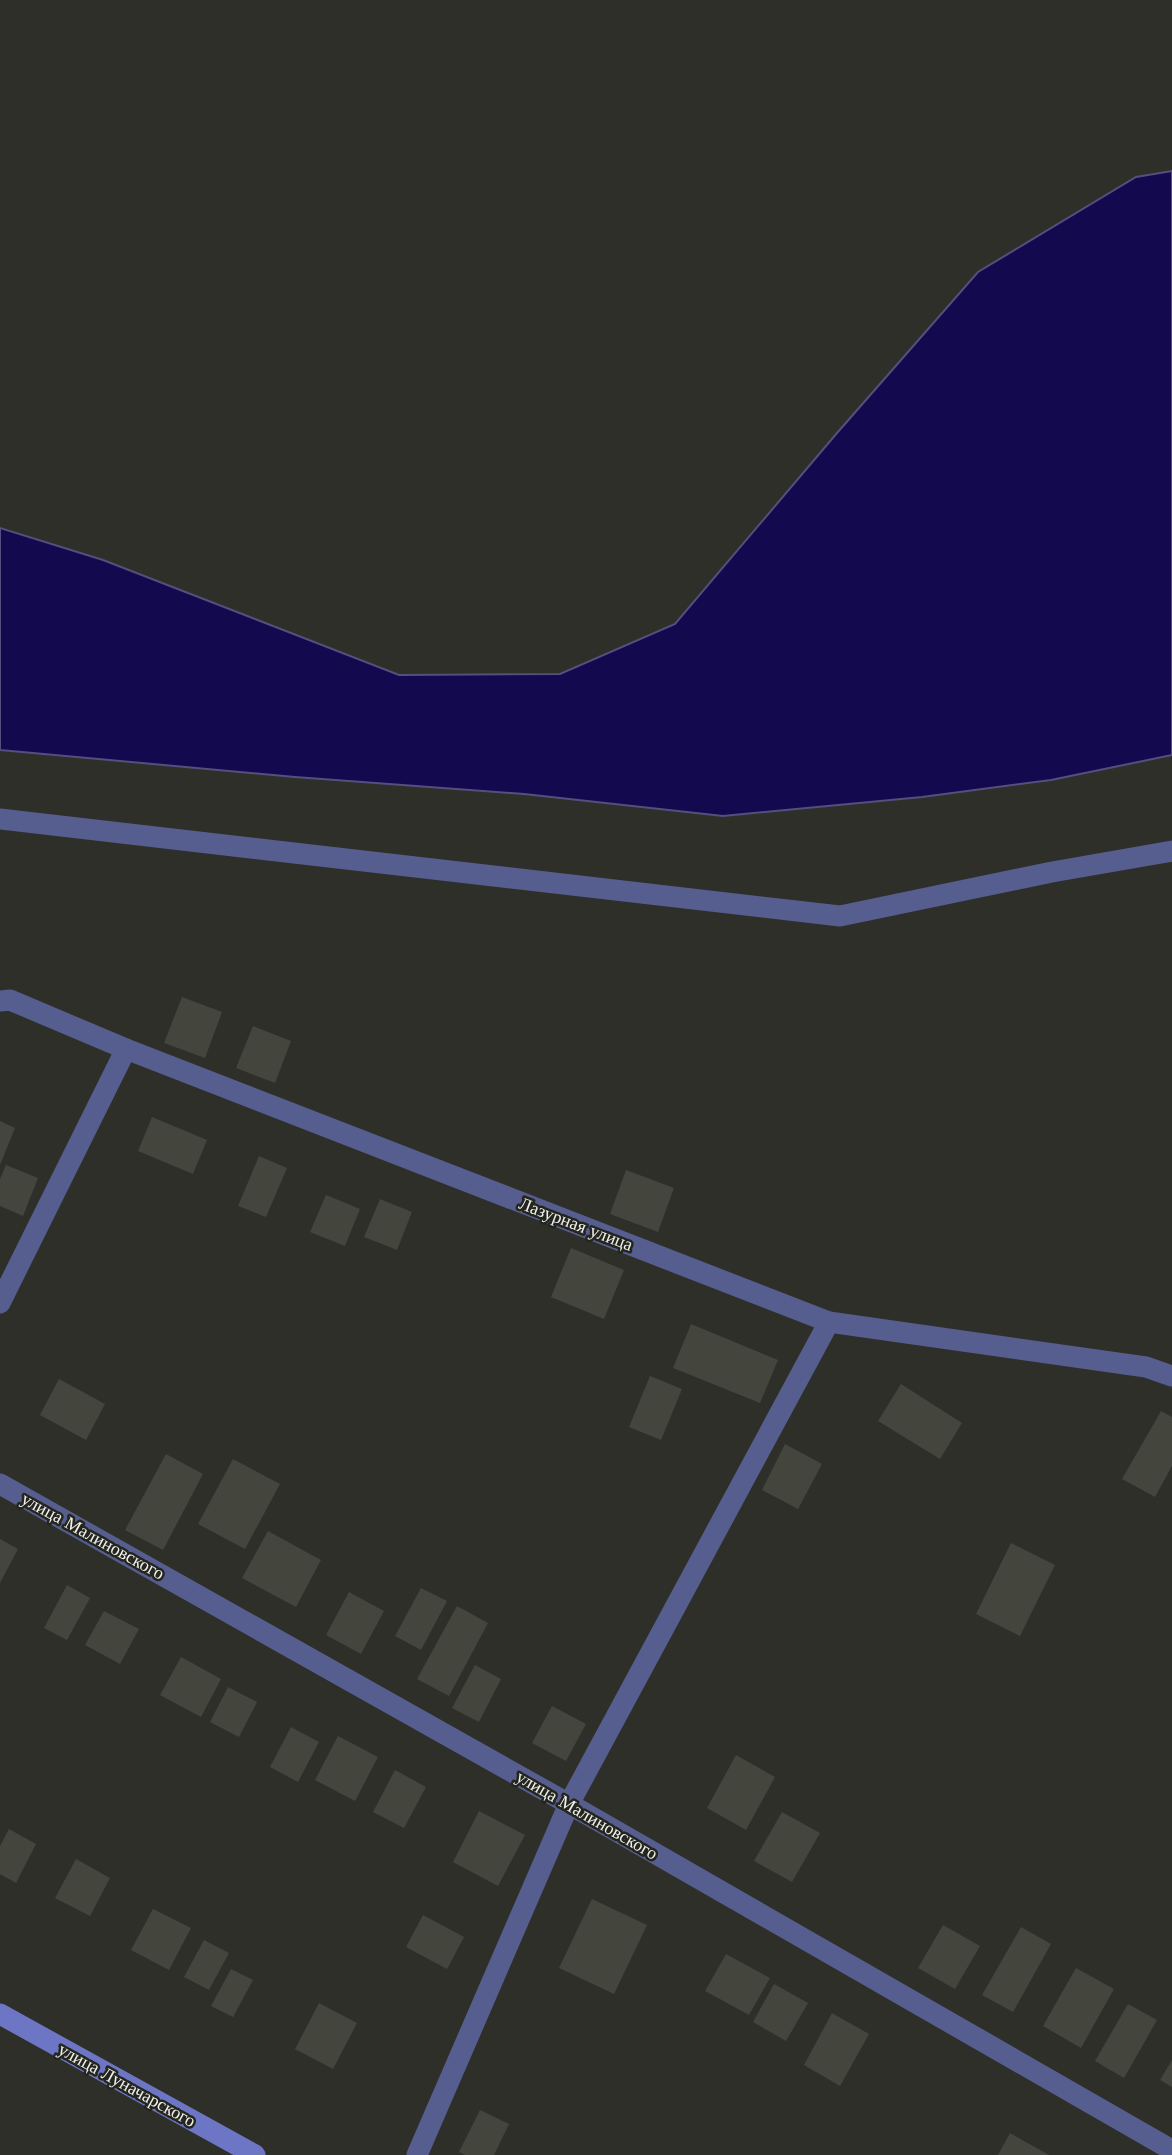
<svg xmlns="http://www.w3.org/2000/svg" width="1172" height="2155" font-family="'Libre Baskerville',serif">
<style>
.water{fill:#13094f;stroke:#554e7e;stroke-width:2}
.building{fill:#44463e}
.lines{fill:none;stroke-linecap:round;stroke-linejoin:round}
.street{stroke:#565d8f;stroke-width:21}
.secondary{stroke:#6c76c5;stroke-width:21}
.labels{text-anchor:middle;stroke-width:5;stroke-linejoin:round;paint-order:stroke}
.street-label{font-size:18px;fill:#eff0eb;stroke:#23251e}
</style>
<rect width="100%" height="100%" fill="#2d2f28"/>
<path class="water" d="M1172,171v584l-121,25 -129,17 -199,19 -199,-22 -229,-17 -295,-27v-222l103,32 296,115 161,-1 115,-50 162,-191 141,-161 158,-95z"/>
<g class="building">
<path d="M182,997l40,15 -17,46 -41,-15z"/>
<path d="M253,1026l38,15 -16,42 -39,-15z"/>
<path d="M152,1117l55,23 -14,34 -55,-23z"/>
<path d="M0,1121l15,7 -15,37z"/>
<path d="M259,1156l28,12 -21,49 -28,-11z"/>
<path d="M6,1165l32,13 -15,38 -23,-10v-27z"/>
<path d="M626,1170l48,18 -16,44 -48,-18z"/>
<path d="M326,1195l34,14 -15,37 -35,-14z"/>
<path d="M380,1199l32,13 -15,38 -33,-13z"/>
<path d="M571,1248l53,22 -20,49 -53,-22z"/>
<path d="M691,1324l87,36 -18,43 -87,-35z"/>
<path d="M650,1376l32,13 -21,51 -32,-13z"/>
<path d="M59,1379l46,25 -19,36 -46,-25z"/>
<path d="M901,1384l61,39 -22,36 -62,-38z"/>
<path d="M1161,1411l11,6v49l-17,31 -33,-18z"/>
<path d="M785,1444l37,20 -24,45 -36,-19z"/>
<path d="M166,1454l37,20 -40,76 -38,-20z"/>
<path d="M233,1459l47,25 -35,65 -47,-25z"/>
<path d="M268,1531l53,29 -25,47 -54,-29z"/>
<path d="M0,1539l18,10 -18,34z"/>
<path d="M1011,1543l44,22 -35,71 -44,-22z"/>
<path d="M67,1585l23,13 -23,42 -23,-12z"/>
<path d="M421,1588l26,13 -26,49 -26,-14z"/>
<path d="M349,1592l35,19 -23,43 -35,-19z"/>
<path d="M457,1606l31,17 -39,73 -32,-17z"/>
<path d="M104,1611l35,18 -19,35 -35,-19z"/>
<path d="M181,1657l40,22 -20,38 -41,-22z"/>
<path d="M475,1665l26,14 -22,43 -27,-14z"/>
<path d="M228,1687l29,15 -18,35 -29,-15z"/>
<path d="M552,1706l34,18 -20,37 -34,-18z"/>
<path d="M291,1727l28,15 -21,40 -28,-15z"/>
<path d="M338,1736l40,21 -23,44 -40,-21z"/>
<path d="M736,1755l39,22 -29,53 -39,-22z"/>
<path d="M395,1770l31,17 -22,41 -31,-16z"/>
<path d="M479,1811l46,24 -27,51 -45,-24z"/>
<path d="M782,1812l38,21 -28,49 -38,-21z"/>
<path d="M9,1829l27,15 -20,39 -16,-9v-28z"/>
<path d="M76,1859l34,19 -20,38 -35,-18z"/>
<path d="M592,1899l55,26 -33,69 -55,-26z"/>
<path d="M153,1909l38,19 -22,42 -38,-20z"/>
<path d="M423,1915l41,22 -17,32 -41,-22z"/>
<path d="M943,1925l37,21 -25,43 -37,-21z"/>
<path d="M1021,1927l30,17 -38,68 -31,-17z"/>
<path d="M204,1940l25,13 -20,37 -25,-13z"/>
<path d="M726,1954l44,24 -21,37 -44,-24z"/>
<path d="M1076,1968l38,21 -33,59 -38,-22z"/>
<path d="M231,1969l22,11 -20,37 -22,-11z"/>
<path d="M774,1984l34,19 -22,38 -33,-19z"/>
<path d="M319,2003l38,20 -24,46 -38,-20z"/>
<path d="M1128,2004l29,16 -33,58 -29,-17z"/>
<path d="M832,2013l37,21 -29,52 -36,-21z"/>
<path d="M1172,2060v27l-12,-7z"/>
<path d="M480,2110l29,14 -15,31h-29l-6,-3z"/>
<path d="M1010,2133l39,22h-51z"/>
</g>
<g class="lines">
<g class="street">
<path d="M0,819l840,97 212,-44 120,-21"/>
<path d="M0,1001l10,-1 116,49 703,273 317,45 26,9"/>
<path d="M0,1303l126,-254"/>
<path d="M0,1484l569,320 603,346"/>
<path d="M417,2155l152,-351 260,-482"/>
</g>
<path class="secondary" d="M0,2014l255,141"/>
</g>
<g class="labels">
<g class="street-label">
<text transform="translate(576 1224) rotate(21)" y="6">Лазурная улица</text>
<text transform="translate(93 1536) rotate(29)" y="6">улица Малиновского</text>
<text transform="translate(587 1815) rotate(30)" y="6">улица Малиновского</text>
<text transform="translate(127 2085) rotate(29)" y="6">улица Луначарского</text>
</g>
</g>
</svg>
